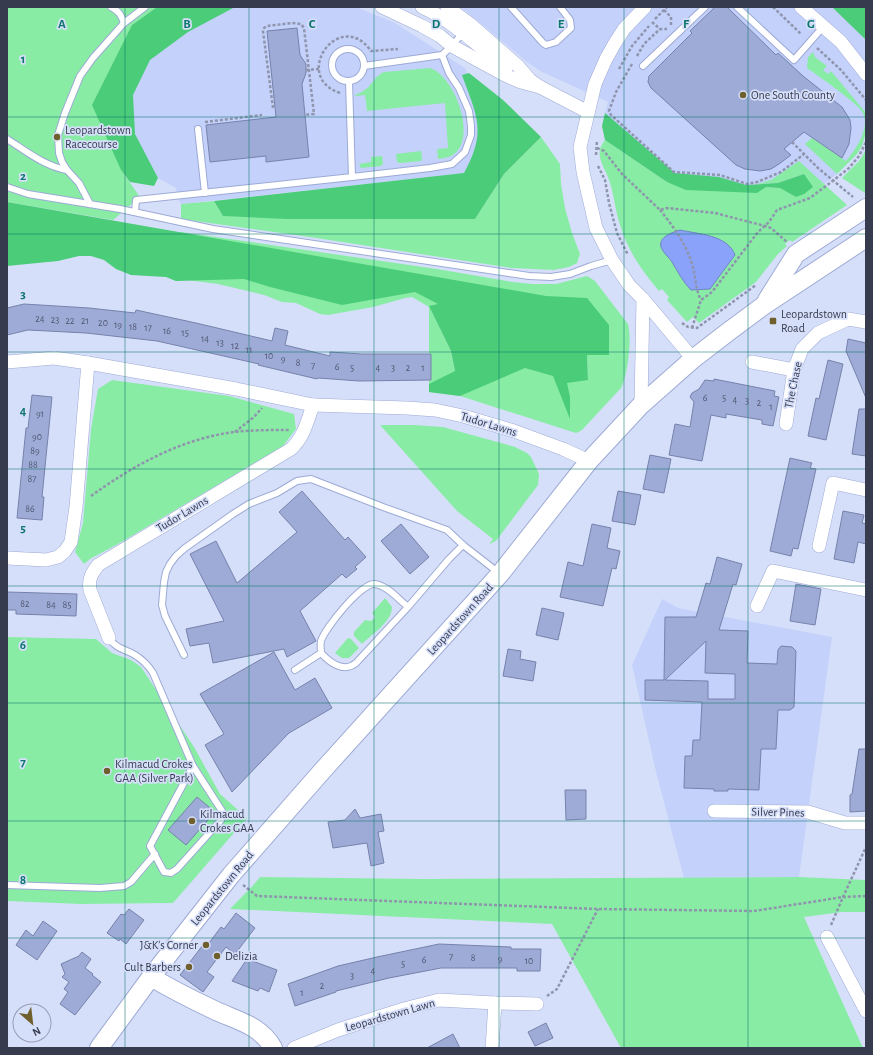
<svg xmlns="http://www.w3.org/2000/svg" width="873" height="1055" font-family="'Alegreya Sans',sans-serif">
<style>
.built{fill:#c4d1fb}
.green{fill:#89eca5;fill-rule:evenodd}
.forest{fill:#4bcc79}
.water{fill:#8ba2fb;stroke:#7283c7}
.building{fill:#9eabd7;stroke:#7682ab;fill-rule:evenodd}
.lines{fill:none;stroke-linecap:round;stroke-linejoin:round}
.lane-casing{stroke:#9daad5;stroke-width:8}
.street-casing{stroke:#9daad5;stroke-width:14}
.secondary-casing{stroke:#9daad5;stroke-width:20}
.path{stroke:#8e95ac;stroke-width:2.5;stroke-dasharray:3 2;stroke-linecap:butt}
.lane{stroke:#fff;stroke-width:6}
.street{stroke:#fff;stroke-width:13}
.secondary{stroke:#fff;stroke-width:18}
.grid{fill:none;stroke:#0f766e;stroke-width:1;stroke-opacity:0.55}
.poi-dot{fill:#6f5f2c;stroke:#d6dffa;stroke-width:1.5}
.labels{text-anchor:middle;stroke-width:3.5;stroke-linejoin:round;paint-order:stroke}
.number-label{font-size:10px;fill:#505770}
.poi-label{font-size:12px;fill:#363b4d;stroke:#d6dffa;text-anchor:start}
.street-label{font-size:12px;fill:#363b4d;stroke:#d6dffa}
.grid-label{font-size:13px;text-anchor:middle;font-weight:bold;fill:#0f766e;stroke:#d6dffa;stroke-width:3.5;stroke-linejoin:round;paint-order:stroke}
</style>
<rect width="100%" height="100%" fill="#d6dffa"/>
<g class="built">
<path d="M197,7h159l39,16 70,45 21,57 -20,48 -285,31 -3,-5 -2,-11 -18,-10 -33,-58 10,-63z"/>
<path d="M461,7h405v125l-4,14 -5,8 -20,20 -28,22 -142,-14 -62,-42 -3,-14 6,-24 -66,-30 -15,-10z"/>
<path d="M662,599l16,9 154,29 -33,240 -115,1 -28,-106 -24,-107z"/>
</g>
<g class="green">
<path d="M7,7h150l-25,18 -11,145 19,27 -27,23 -106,-18z"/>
<path d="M813,52l2,5 12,9 -4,4 5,4 3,-3 35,42v19l-4,14 -5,8 -20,20 -32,-30 7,-6 34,23c10,-12 24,-32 17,-48 -5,-10 -45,-37 -56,-45l1,-11z"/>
<path d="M430,68c25,8 48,71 23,87 -5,3 -10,3 -15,4l-1,-10 11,-1 -3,-45 -78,8 -2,-16 -10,1v-1c18,-6 17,-18 29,-23z"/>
<path d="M541,137l19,27 1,20 4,24 7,25 8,21 -3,9 -8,4 -15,3 -43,-2 -208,-32 -122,-17v-15l33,-3 9,15 252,3 29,-45z"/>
<path d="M605,140l62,42 114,6 15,9 8,-23 -26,9 -21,1 14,-4 28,-19 48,44 -55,37 -2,-2 -5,4 2,2 -9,8 -22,28 -57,41 -6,-6 -6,5 -20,-22 2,-3 -7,-8 -3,2c-17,-20 -31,-40 -39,-66 -5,-15 -6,-31 -11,-45 -5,-15 -16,-25 -4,-40z"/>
<path d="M866,150v42l-1,1 -23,-15 17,-17z"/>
<path d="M421,151l1,8 -1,2 -21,2 -3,-1 -1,-8z"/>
<path d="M382,156l1,8 -2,2 -20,2 -2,-4 12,-2v-5z"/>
<path d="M181,232l256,37 76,13 19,2h24l31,-8 8,5 33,43c4,14 0,51 -7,64l-39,42 -6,3 -116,-37 -31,-4v-85l-17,-10 -7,1 -32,9 -45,8 -8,-1 -24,-11 -14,-1 -18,-7 -46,-11 -31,-4 -11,1 -5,-2zM431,310l156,45 1,25 -73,-18 -55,34 -9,-45z"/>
<path d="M112,380l117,16 65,18 2,15 -13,17 -165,98 -28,15 -6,5 -9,-12 8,-29 8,-94 7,-40z"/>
<path d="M380,425h34l29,2 72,20 12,6 4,4 8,17 -1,11 -42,56 -7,3 4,-5 -36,-28z"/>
<path d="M385,598l7,9c0,15 -20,27 -30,37l-8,-8v-4l11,-12 6,1 4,-4 -3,-4z"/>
<path d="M7,637l89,2 16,14 19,7 10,7 53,80 26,47 27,24 -74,85 -92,1 -74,-3z"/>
<path d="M348,638l3,1 8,9 -10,10h-7l-7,-5z"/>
<path d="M260,877l162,2 377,-2 67,3v32h-24l-38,5 59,131h-242l-69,-124 -322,-15c10,-11 21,-20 30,-32z"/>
</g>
<g class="forest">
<path d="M157,7h78l-47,25 -38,28 -17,35 2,39 23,44 -4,8 -24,-4 -9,-12 -29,-65 40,-80z"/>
<path d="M832,7h34v33z"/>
<path d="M469,73l34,27 38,37 -37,37 -29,45h-188l-64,-3 -9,-15 250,-28c23,-42 13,-56 -2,-98z"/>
<path d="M605,113l70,60 44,4 27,8 32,-2 26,-9 9,13 -9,7 -8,3 -16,-9 -14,-1 -9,6 -71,-3 -19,-8 -62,-42 -3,-14z"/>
<path d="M7,202l539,94 41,2 22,27v30h-22l1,25 -21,3 3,14v22l-17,-43 -28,-8 -65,28 -31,-4v-8l26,-13 -4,-20 -22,-45 9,-2 -23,-12 -73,13 -72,-18 -26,-8 -68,2 -10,-4 -35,-2 -15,-6 -12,-9 -13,-4h-12l-21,5 -51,5z"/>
</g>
<path class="water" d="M680,230c18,4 48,5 55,25l-25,34 -19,1c-8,-8 -13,-18 -19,-28 -3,-5 -9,-9 -11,-15 -3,-10 12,-15 19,-17z"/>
<g class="building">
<path d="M715,7h12l49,48 2,-2 25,23 39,31 8,13 1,8 -2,16 -7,14 -38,-26 -20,17 7,6 -12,9 -8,5 -11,2 -15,-2 -9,-4 -85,-77 -3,-6 1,-6 43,-43 -2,-2z"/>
<path d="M297,28l3,27 6,9v9l-4,11 7,73 -43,5v-6l-56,6 -4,-37 70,-8 -9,-86z"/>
<path d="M24,304l65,4 46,5 1,-3 60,13 76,18 3,-13 13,3 -3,14 45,11v-4l32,2h69v26l-72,1 -41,-3 -1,1 -59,-14 1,-1 -102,-23 -71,-8 -58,-3 -21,5v-27z"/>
<path d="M848,339l18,4v55l-20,-47z"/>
<path d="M828,360l15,4 -17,76 -18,-4 8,-38 3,1z"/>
<path d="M714,379l61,12 -1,5 5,1 -6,29 -11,-2v-4l-36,-6v4l-15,-3 -9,46 -33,-6 6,-31 15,3 4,-25 -4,-5 2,-4 7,-4 6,-9 9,1z"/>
<path d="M32,395l20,2 -10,100h2l-2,23 -25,-2 9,-90h2z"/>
<path d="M859,409h7v47l-14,-2z"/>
<path d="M650,455l21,4 -7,34 -21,-4z"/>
<path d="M790,458l22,5 -2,5 6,1 -18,80 -5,-1 -2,8 -21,-5z"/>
<path d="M302,491l43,49 3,-3 18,20 -11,10 2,2 -11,9 -4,-4 -42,37 16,30 -29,16 -3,-8 -71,14 -4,-20 -19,3 -4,-17 38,-8 -34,-67 26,-13 21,42 60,-51 -18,-20z"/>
<path d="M618,491l23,4 -6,30 -23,-4z"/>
<path d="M843,511l21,4 -2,8 4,1v20l-8,-2 -4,21 -20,-4z"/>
<path d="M401,524l28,33 -19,17 -29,-33z"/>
<path d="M592,524l19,4 -4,20 13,3 -4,18 -4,-1 -9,38 -43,-9 8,-35 15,4z"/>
<path d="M717,557l25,7 -6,21 -3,-1 -14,46 29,1 -1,32 30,1 1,-14 3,-4 11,1 4,4 -2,56 -4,3h-12l-2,39h-15l-2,41 -31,-1v2h-14v-2l-30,-1 1,-32h7l1,-16h7l2,-38 -57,-2v-20h19l1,-63h31l10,-34 4,1zM706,641l-1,32 30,1v25h-27v-18l-43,-1z"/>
<path d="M796,584l25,5 -6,36 -25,-4z"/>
<path d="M7,592l70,2 -1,22 -60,-2v-4h-9z"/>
<path d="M542,608l22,5 -6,27 -22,-5z"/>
<path d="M508,649l13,2 -1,8 16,3 -3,19 -30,-5z"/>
<path d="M274,652l21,38 20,-12 17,30 -43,25 -57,59 -27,-47 19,-11 -24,-40z"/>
<path d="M859,749h7v62l-16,1v-17l2,-1z"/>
<path d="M565,790h21v29l-20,1z"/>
<path d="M197,797l18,15 -29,33 -18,-15z"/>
<path d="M355,809l5,9 21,-4 3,17 -6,1 6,31 -13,3 -4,-23 -34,5 -5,-26 17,-2z"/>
<path d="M129,909l15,11 -18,24 -6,-5 -1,2 -12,-8 14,-19 3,1z"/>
<path d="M236,913l19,15 -20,26 -9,-7 -19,25 7,5 -11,15 -23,-17 26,-34 3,2 12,-16 3,2z"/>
<path d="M43,921l14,10 -20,29 -21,-15 10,-15 7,6z"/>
<path d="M439,944l72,3v2h30l-1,22h-23v-3h-76l-52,10 -53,13v1l-41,14 -7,-22 50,-18 39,-9z"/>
<path d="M82,952l9,7 -6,9 8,6 -1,1 9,7 -26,33 -15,-11 8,-12 -4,-3 5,-7 -7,-5 3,-3 -4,-10 18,-8z"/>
<path d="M247,959l30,11 -8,22 -9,-4 -2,3 -26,-10z"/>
<path d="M546,1023l7,15 -18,8 -7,-14z"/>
<path d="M453,1034l7,14h-33z"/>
</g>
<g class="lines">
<g class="lane-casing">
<g id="lane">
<path d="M511,7l32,36 3,2 10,-3 15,-14 -1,-8 -10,-13"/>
<path d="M737,7l57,53 29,-33"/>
<path d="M124,23l21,-16"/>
<circle cx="348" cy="65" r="16"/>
<path d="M364,66l78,-11 10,-9 12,-15"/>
<path d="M643,66l62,-59"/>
<path d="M198,129l7,64"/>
<path d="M7,139c19,12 37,27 60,31"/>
<path d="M352,177l78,-9 22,-4 13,-12 6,-17v-9l-2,-15 -10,-23 -10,-15 -7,-18"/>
<path d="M7,187l21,7 92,15 93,20 316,47 22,1 19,-3 21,-8 21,-6"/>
<path d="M90,204l-11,-21 -12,-13 -5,-8 -3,-9 -1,-18 7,-22 15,-37 13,-18 31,-35c-3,-8 -5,-12 -13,-16"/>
<path d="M135,212l1,-12 216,-23 -3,-95"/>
<path d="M408,607c-9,-7 -20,-21 -33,-23 -13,-2 -50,44 -54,57 -1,4 0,8 0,12 9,10 23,20 35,10l52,-56 41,-48 14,-14 36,28"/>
<path d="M109,638c7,11 16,11 26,17 8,5 13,10 18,18l40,93 -43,80 14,26 7,1 6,-4 44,-49 1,-4v-5l-29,-45"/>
<path d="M184,655l-19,-39 -3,-11 2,-23 2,-10 4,-8 6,-8 9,-8 48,-34 16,-10 28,-11 20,-12 14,-2 72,28 64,23 16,15"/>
<path d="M295,670l26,-17"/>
<path d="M7,885l93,3 24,-2 7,-4 24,-28"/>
</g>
</g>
<g class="street-casing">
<g id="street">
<path d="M382,7l40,19 18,10 12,10 53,29 16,7 19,5"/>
<path d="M422,7c31,14 57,40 84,61"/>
<path d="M447,7l23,17 48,42 12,14 10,7 48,25"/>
<path d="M645,7l-21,22 -9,14 -9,16 -11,25 -15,63 3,25 13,56 16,32 17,25 14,14 50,60"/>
<path d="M801,7l40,35 25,32"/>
<path d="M7,362l47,-4 34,5 148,26 77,16 94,3 28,2 28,6 51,15 49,18 26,12"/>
<path d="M752,362l42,8"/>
<path d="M641,405l2,-106"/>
<path d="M786,424l8,-54 8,-21 16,-16 30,-14 18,3"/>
<path d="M819,546l14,-63 33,7"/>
<path d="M7,558l39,2 12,-3 7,-6 6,-9 5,-35 12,-144"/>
<path d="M757,606l16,-35 93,19"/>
<path d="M109,638l-19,-48c-2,-11 2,-17 8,-25l193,-116c13,-12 16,-27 22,-44"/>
<path d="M714,811l94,1 37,11h21"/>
<path d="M827,937l39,74"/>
<path d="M294,1048l44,-18 66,-21 35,-9 56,3 42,1"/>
<path d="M492,1048l3,-45"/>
</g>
</g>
<g class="secondary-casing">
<g id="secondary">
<path d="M767,300l29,-46 70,-46"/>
<path d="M151,977c20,12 40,22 61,32 22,11 48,15 61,39"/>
<path d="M99,1048l52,-71 80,-102 92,-105 177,-196 89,-113 52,-56 52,-46 35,-27 35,-26 103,-68"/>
</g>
</g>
<g class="path">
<path d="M773,7l28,27"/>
<path d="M664,10l7,7v8"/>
<path d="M655,19l12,-12"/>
<path d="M652,22l8,7h7"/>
<path d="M817,48l24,22 25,30"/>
<path d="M637,56l7,-12 16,-15"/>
<path d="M632,64l-16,28 -7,19 2,4 63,57 46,3 27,9 10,-2 24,-10 23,-18"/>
<path d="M619,69l13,-23 17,-20"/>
<path d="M306,70l13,-1"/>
<path d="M340,93c-50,-17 0,-86 31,-42l27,-2"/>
<path d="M273,108l-10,-77 1,-3 3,-2 25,-3 9,1 3,4 10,86 -9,1"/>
<path d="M205,122l57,-7"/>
<path d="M792,142l26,26 35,29"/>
<path d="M597,148l7,3 18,23 38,36 7,-2 48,5 50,13 6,2 16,14"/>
<path d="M596,155l1,-15"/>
<path d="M598,166l7,14 4,23 8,30 11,22"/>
<path d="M660,210c13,16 26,34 32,54 4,12 3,25 9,36"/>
<path d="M682,323l6,4 9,1 59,-43"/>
<path d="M692,328l9,-28 11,-8 46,-60 11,-10 8,-12 33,-12 29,-22 10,-8 10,-12 7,-14"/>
<path d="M235,432l19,-15 8,-9"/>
<path d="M91,496c43,-31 90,-57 143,-64 18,-2 37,-2 55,-2"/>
<path d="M243,885l14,11 341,13 156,2 89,-14 23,-1"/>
<path d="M831,925l12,-28 23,-50"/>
<path d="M547,996l10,-7 41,-80"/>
</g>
<use href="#lane" class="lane"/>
<use href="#street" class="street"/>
<use href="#secondary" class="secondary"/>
</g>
<path class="grid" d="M125,7v1041M249,7v1041M374,7v1041M499,7v1041M624,7v1041M748,7v1041M7,117h859M7,234h859M7,352h859M7,469h859M7,586h859M7,703h859M7,821h859M7,938h859"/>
<g class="poi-dot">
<circle cx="743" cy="95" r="4"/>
<circle cx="57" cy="137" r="4"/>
<rect x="769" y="317" width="8" height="8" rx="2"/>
<circle cx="107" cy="771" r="4"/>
<circle cx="192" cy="821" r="4"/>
<circle cx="206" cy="945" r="4"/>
<circle cx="217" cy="956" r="4"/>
<circle cx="189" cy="967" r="4"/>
</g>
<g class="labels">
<g class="number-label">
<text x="40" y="322">24</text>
<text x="55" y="323">23</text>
<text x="70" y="324">22</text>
<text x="85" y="324">21</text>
<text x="103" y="326">20</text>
<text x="118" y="328">19</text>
<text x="133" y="330">18</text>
<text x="148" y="331">17</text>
<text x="167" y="334">16</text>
<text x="185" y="336">15</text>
<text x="205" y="342">14</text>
<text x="220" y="346">13</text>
<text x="235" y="349">12</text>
<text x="249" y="353">11</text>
<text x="269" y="359">10</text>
<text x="283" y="362">9</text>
<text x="298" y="366">8</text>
<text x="313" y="369">7</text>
<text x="337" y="370">6</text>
<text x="352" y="371">5</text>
<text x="378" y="371">4</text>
<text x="393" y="371">3</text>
<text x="408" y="371">2</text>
<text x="423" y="371">1</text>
<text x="705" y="401">6</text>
<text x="724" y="401">5</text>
<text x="735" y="403">4</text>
<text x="747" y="404">3</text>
<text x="759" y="406">2</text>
<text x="771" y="410">1</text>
<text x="40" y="417">91</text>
<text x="37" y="440">90</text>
<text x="35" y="454">89</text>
<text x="33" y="468">88</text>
<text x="32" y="482">87</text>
<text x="30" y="512">86</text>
<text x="25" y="607">82</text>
<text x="51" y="608">84</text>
<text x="67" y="608">85</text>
<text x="451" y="960">7</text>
<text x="473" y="961">8</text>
<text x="500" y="962">9</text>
<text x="424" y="963">6</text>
<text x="529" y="964">10</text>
<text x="403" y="967">5</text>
<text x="373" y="974">4</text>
<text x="352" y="979">3</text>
<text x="322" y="989">2</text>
<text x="302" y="996">1</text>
</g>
<g class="poi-label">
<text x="751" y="99">One South County</text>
<text x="65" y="134">Leopardstown<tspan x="65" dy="14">Racecourse</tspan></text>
<text x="781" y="318">Leopardstown<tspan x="781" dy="14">Road</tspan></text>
<text x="115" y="768">Kilmacud Crokes<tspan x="115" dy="14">GAA (Silver Park)</tspan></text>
<text x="200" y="818">Kilmacud<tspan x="200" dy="14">Crokes GAA</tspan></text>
<text x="198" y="949" text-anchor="end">J&amp;K's Corner</text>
<text x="225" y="960">Delizia</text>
<text x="181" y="971" text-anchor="end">Cult Barbers</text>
</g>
<g class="street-label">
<text transform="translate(793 385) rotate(-78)" y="4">The Chase</text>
<text transform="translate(489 424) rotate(17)" y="4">Tudor Lawns</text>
<text transform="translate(182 514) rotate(-31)" y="4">Tudor Lawns</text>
<text transform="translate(460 619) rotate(-48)" y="4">Leopardstown Road</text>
<text transform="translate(778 812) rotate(1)" y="4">Silver Pines</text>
<text transform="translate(222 888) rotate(-51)" y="4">Leopardstown Road</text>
<text transform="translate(390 1015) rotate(-16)" y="4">Leopardstown Lawn</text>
</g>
</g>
<g class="grid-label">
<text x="62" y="28">A</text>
<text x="187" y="28">B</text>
<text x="312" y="28">C</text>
<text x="436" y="28">D</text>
<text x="561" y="28">E</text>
<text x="686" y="28">F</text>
<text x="811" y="28">G</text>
<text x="23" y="63">1</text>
<text x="23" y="180">2</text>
<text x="23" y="298">3</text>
<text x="23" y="415">4</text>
<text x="23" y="532">5</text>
<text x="23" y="649">6</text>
<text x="23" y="766">7</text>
<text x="23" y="884">8</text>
</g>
<rect width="873" height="1055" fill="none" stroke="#363b4d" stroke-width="16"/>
<g transform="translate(32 1023) rotate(152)"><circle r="19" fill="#d6dffa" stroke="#969db5"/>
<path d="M0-3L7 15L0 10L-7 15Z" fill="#6f5f2c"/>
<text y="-6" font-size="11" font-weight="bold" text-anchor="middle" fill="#363b4d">N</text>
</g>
</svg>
